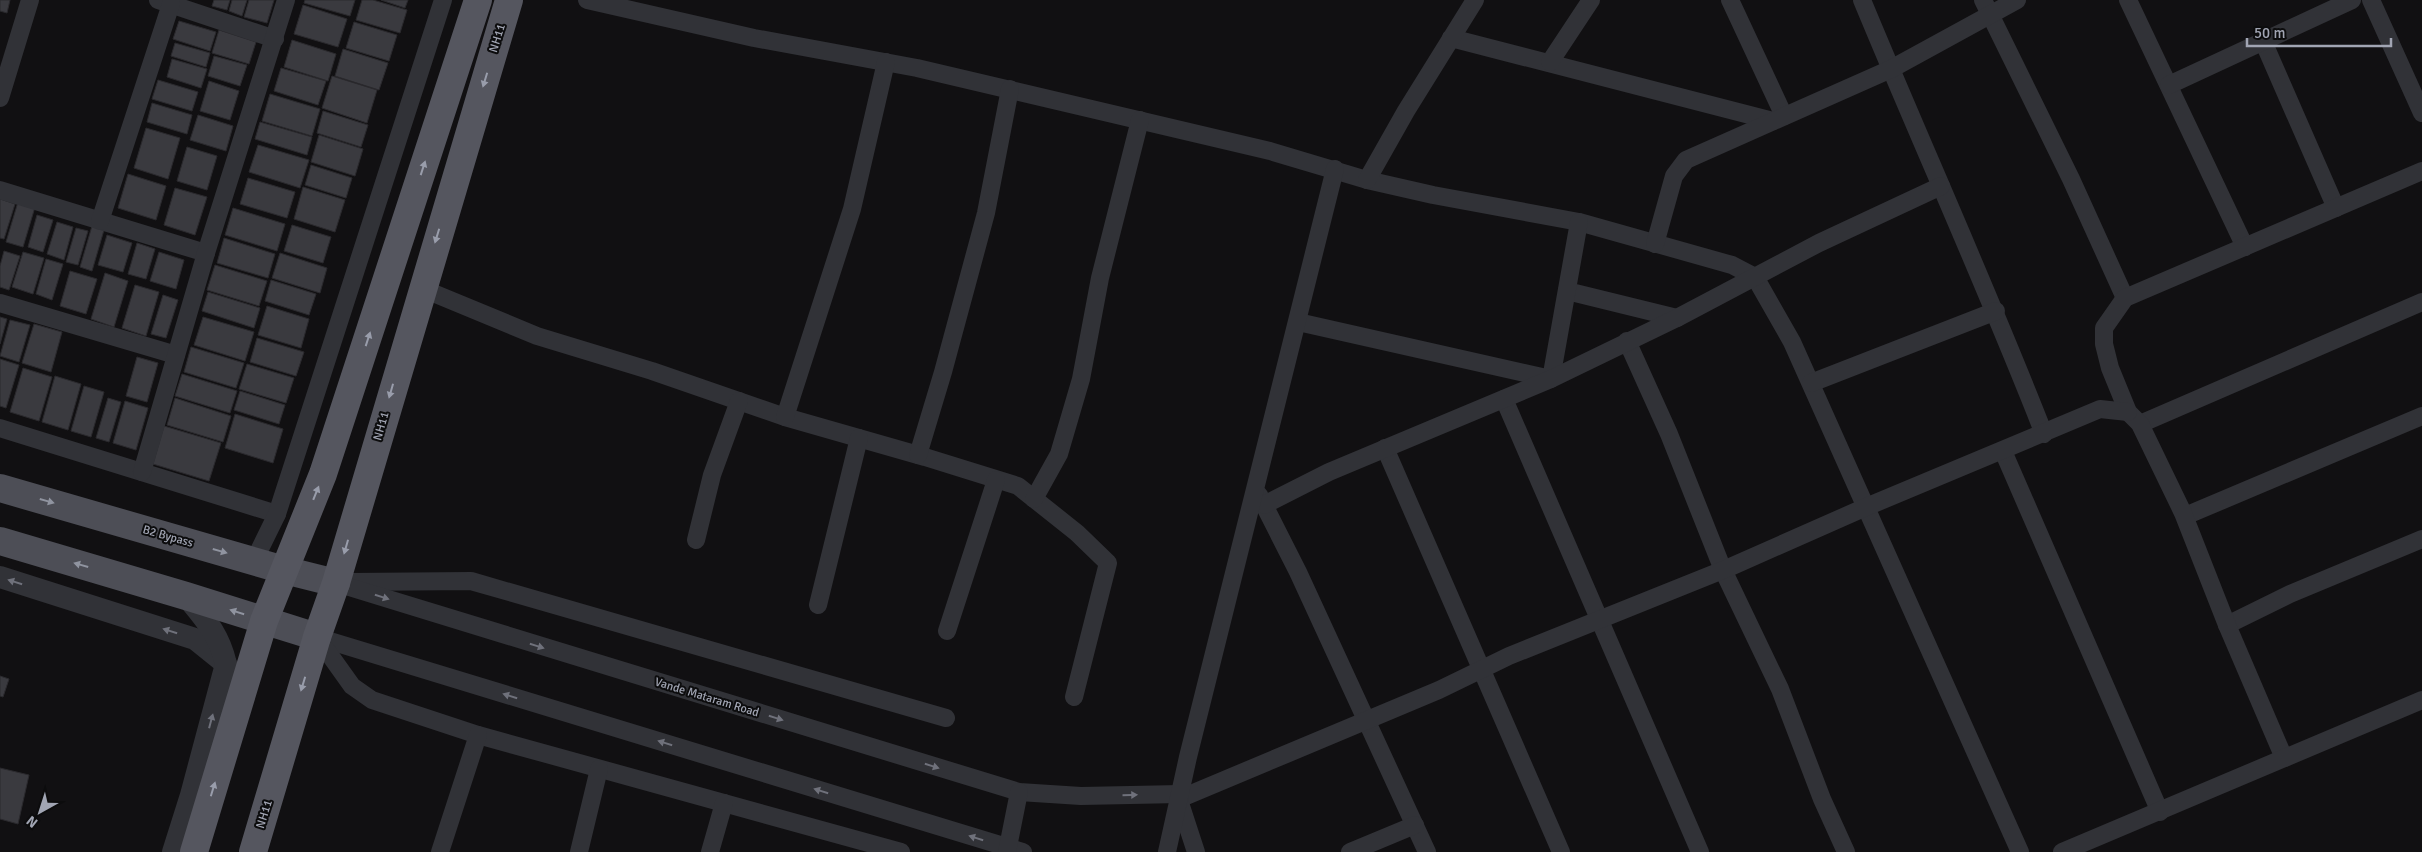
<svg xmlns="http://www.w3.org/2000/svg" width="2422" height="852" font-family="Signika,sans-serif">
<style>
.building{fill:#3a3a3f;stroke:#2b2a2e}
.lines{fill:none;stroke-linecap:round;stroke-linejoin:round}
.minor{stroke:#313237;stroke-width:18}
.tertiary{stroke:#313237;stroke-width:22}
.primary{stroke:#4d4e56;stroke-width:28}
.trunk{stroke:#55565f;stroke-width:28}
.oneway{fill:#999dab}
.oneway2{fill:#9094a0}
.oneway3{fill:#6f717b}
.labels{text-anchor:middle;stroke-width:4;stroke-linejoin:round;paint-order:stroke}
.street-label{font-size:12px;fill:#a1a5b3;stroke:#0c0c0d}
</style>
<rect width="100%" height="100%" fill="#111012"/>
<g class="building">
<path d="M0,0h10l-3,13 -7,-2z"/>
<path d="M214,0h16l-3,10 -15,-4z"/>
<path d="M232,0h15l-5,16 -13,-5z"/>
<path d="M249,0h25l-7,23 -23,-6z"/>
<path d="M305,0h50l-5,16 -46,-13z"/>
<path d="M362,0h11l34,10 -7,23 -44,-13z"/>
<path d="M381,0h27l-3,8z"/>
<path d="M303,5l44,14 -9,28 -44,-13z"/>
<path d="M179,21l37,11 -6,19 -37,-12z"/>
<path d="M354,22l43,13 -8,26 -43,-13z"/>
<path d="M219,30l37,12 -7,22 -37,-11z"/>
<path d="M292,40l44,14 -8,27 -44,-14z"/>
<path d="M175,43l35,10 -4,14 -35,-11z"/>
<path d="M343,49l45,14 -9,27 -44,-14z"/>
<path d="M214,56l33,9 -7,21 -32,-10z"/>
<path d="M172,59l35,10 -6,19 -34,-11z"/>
<path d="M281,68l45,13 -8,24 -44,-14z"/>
<path d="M332,76l45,14 -10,33 -45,-15z"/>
<path d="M158,80l40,12 -6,19 -40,-12z"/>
<path d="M209,81l30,10 -9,29 -30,-9z"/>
<path d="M270,94l50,15 -8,27 -50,-15z"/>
<path d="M152,103l40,12 -5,19 -40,-12z"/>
<path d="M323,111l45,14 -7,22 -44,-14z"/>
<path d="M198,115l35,11 -7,25 -36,-11z"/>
<path d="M260,122l52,15 -5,18 -52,-16z"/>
<path d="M146,128l34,10 -12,41 -34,-11z"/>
<path d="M319,135l44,14 -8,27 -44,-14z"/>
<path d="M258,145l51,15 -9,28 -51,-16z"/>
<path d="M187,147l30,9 -10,34 -30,-9z"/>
<path d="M311,165l41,13 -6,20 -41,-13z"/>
<path d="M128,174l38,12 -10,34 -38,-12z"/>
<path d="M248,178l47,14 -8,26 -47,-14z"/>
<path d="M303,187l42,13 -10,32 -41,-13z"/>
<path d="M175,188l32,9 -12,38 -31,-10z"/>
<path d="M0,199l15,5 -11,35 -4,-1z"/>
<path d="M18,202l17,5 -12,40 -17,-5z"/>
<path d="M233,208l52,16 -8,27 -52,-16z"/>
<path d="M37,215l16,5 -10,32 -15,-5z"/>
<path d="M57,222l16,5 -9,33 -17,-6z"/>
<path d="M292,225l39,12 -8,26 -39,-12z"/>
<path d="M92,226l12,4 -12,41 -12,-4z"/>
<path d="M76,228l12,3 -10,34 -12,-3z"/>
<path d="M107,235l25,8 -9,29 -25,-7z"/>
<path d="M224,238l51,16 -7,24 -51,-15z"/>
<path d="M137,243l18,6 -9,30 -18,-5z"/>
<path d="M4,251l16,5 -11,34 -9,-3v-21z"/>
<path d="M23,252l21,6 -11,36 -21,-7z"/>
<path d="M159,252l25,8 -8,29 -26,-8z"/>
<path d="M280,253l47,15 -7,25 -48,-15z"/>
<path d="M46,259l17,5 -11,36 -16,-6z"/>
<path d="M215,265l52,16 -8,25 -52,-16z"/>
<path d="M70,271l27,8 -11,35 -26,-8z"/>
<path d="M105,273l23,8 -14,46 -23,-8z"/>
<path d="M271,280l45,14 -7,21 -44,-14z"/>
<path d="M135,285l24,7 -13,44 -24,-8z"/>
<path d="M208,292l52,16 -6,20 -52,-17z"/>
<path d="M163,295l15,5 -12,38 -15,-4z"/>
<path d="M267,306l42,13 -8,29 -43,-13z"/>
<path d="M0,317l7,2 -7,25z"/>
<path d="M203,317l51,15 -9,29 -51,-16z"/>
<path d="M10,320l20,5 -11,37 -19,-6z"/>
<path d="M34,324l28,8 -11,40 -29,-9z"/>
<path d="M257,338l47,14 -8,24 -46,-14z"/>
<path d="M191,347l53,16 -8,25 -52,-16z"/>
<path d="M137,357l21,6 -11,39 -21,-6z"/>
<path d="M0,359l19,6 -13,43 -6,-2z"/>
<path d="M247,364l47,14 -8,25 -47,-14z"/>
<path d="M23,368l29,9 -13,44 -29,-9z"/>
<path d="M182,374l55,17 -7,22 -55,-17z"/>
<path d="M55,376l26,8 -13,46 -26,-8z"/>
<path d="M84,386l20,6 -13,45 -20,-6z"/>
<path d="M240,391l45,14 -6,19 -45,-14z"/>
<path d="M108,398l13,4 -12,40 -13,-4z"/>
<path d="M175,398l56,18 -8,26 -56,-17z"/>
<path d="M125,401l23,7 -12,42 -23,-7z"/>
<path d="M235,414l48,15 -10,34 -48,-15z"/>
<path d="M164,426l57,17 -12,38 -56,-17z"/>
<path d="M0,676l9,3 -6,18 -3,-1z"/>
<path d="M0,768l29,7 -11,49 -18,-5z"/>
</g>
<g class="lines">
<g class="minor">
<path d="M158,0l117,39"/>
<path d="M587,0l167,38 163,30 353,83 97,29 66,15 146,27 153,43 23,12 37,65 228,510"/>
<path d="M1730,0l54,116"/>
<path d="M1862,0c60,145 125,288 182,434"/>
<path d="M1983,0l88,179 54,119"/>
<path d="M2128,0l117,247"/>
<path d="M2371,0l51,113"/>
<path d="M1451,38l322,83"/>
<path d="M2263,41l73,167"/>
<path d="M1550,62l41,-62"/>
<path d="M2169,85l183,-85"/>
<path d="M0,98l30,-98"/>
<path d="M1367,180l39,-69 69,-111"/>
<path d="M0,190l206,63"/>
<path d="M100,221l71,-217"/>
<path d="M1655,244l19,-68 12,-16 205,-91 126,-69"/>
<path d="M421,288l116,48 115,35 133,46 140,40 93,29 59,47 31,30 -34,134"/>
<path d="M1567,291l110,27"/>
<path d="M0,303l176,52"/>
<path d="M1298,322l253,57 28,-157"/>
<path d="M1627,341l42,93 54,136 57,119 42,110 24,53"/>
<path d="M1811,383l185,-72"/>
<path d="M1504,399l196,453"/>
<path d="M785,417l67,-208 34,-147"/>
<path d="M2140,424l282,-122"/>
<path d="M0,428l277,86"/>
<path d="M1385,448l176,404"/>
<path d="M2003,451l157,361"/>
<path d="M918,455l25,-83 43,-159 24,-124"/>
<path d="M142,472l64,-219 80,-253"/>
<path d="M1259,495l39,77 129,280"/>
<path d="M1034,499l25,-45 22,-75 19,-101 40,-158"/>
<path d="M1264,505l65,-33 222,-93 126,-61 142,-75 122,-57"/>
<path d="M2185,516l237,-100"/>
<path d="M696,540l16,-65 27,-74"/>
<path d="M254,561l23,-47 166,-514"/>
<path d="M351,582l120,-1 475,137"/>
<path d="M336,583l683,209 62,4 99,-2"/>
<path d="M818,605l41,-167"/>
<path d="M2227,625l63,-31 132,-55"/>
<path d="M947,631l49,-151"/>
<path d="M317,637l706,215"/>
<path d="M317,637l35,49 20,14 106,35 423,117"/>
<path d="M2284,758l-57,-133 -44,-112 -43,-89 -12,-12 -18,-44 -6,-24v-16l21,-30 297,-127"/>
<path d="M1179,799l260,-109 70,-34 219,-88 138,-61 234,-98 28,3"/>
<path d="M1179,800l17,52"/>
<path d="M440,852l38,-117"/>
<path d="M579,852l20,-83"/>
<path d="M710,852l14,-49"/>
<path d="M1007,852l12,-60"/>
<path d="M1167,852l21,-95 147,-588"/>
<path d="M1350,852l65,-27"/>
<path d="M2062,852l360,-152"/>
</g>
<g class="tertiary">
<path d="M0,577l195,62 31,25"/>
<path d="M173,852l18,-57 35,-131c-7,-30 -21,-45 -40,-68"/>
</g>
<g class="primary">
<path d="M0,488l284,82 52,13"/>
<path d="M0,541l186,55 131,41"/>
</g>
<g class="trunk">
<path d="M194,852l70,-231 59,-147 155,-474"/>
<path d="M253,852l64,-215 19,-54 173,-583"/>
</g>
</g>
<defs><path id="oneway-solid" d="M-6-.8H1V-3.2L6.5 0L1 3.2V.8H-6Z" transform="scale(1.25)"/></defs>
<g class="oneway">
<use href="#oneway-solid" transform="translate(485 80) rotate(107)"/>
<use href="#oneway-solid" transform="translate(423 168) rotate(-72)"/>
<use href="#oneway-solid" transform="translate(437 236) rotate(107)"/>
<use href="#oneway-solid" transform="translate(368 339) rotate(-72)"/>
<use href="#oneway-solid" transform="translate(391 391) rotate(106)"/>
<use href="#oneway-solid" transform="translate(316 493) rotate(-68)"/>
<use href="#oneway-solid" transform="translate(346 547) rotate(106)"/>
<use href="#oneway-solid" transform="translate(303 684) rotate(107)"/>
<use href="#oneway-solid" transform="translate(213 789) rotate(-73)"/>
</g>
<g class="oneway2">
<use href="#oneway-solid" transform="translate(47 501) rotate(16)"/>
<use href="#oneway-solid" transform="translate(220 551) rotate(16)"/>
<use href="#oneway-solid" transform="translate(81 565) rotate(-164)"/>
<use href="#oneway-solid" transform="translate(237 612) rotate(-162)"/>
</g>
<g class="oneway3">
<use href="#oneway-solid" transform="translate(15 582) rotate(-162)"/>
<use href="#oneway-solid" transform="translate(382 597) rotate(18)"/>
<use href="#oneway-solid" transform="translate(170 631) rotate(-162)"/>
<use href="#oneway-solid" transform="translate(537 646) rotate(17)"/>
<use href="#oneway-solid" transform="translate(510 696) rotate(-163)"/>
<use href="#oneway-solid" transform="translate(776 718) rotate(17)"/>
<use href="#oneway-solid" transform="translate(211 721) rotate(-75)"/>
<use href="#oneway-solid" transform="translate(665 743) rotate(-163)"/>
<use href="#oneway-solid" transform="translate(932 766) rotate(17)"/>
<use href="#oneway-solid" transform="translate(821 791) rotate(-163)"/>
<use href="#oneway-solid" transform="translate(1130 795) rotate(-1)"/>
<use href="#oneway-solid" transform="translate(976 838) rotate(-163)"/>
</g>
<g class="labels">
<g class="street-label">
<text transform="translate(497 38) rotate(-73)" y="4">NH11</text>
<text transform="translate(381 426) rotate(-74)" y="4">NH11</text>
<text transform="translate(168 536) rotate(16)" y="4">B2 Bypass</text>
<text transform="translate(707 697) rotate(17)" y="4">Vande Mataram Road</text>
<text transform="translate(264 814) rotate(-73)" y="4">NH11</text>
</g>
</g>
<g transform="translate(40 812) rotate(219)" stroke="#0c0c0d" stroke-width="4" paint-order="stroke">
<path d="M0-4L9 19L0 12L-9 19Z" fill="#a1a5b3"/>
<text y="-8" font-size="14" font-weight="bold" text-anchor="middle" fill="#a1a5b3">N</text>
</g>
<path d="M2247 38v8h144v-8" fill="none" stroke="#a1a5b3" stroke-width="2.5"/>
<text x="2254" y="38" font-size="15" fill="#a1a5b3" stroke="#0c0c0d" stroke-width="4" paint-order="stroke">50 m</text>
</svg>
